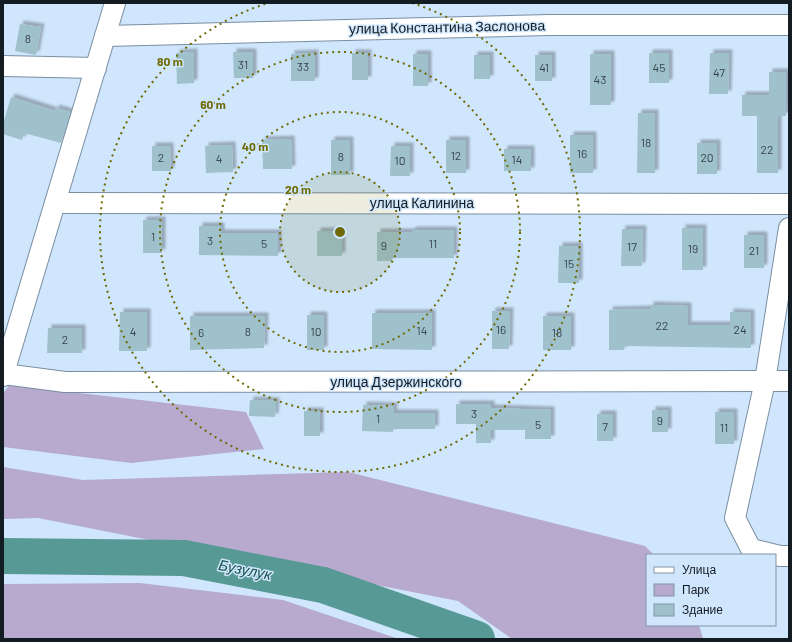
<svg xmlns="http://www.w3.org/2000/svg" width="792" height="642" font-family="Barlow,sans-serif">
<style>
.green{fill:#b7aace}
.lines{fill:none;stroke-linecap:round;stroke-linejoin:round}
.river{stroke:#579995;stroke-width:36}
.building{fill:#9fc1cb;filter:url(#shadow)}
.minor-casing{stroke:#798ea2;stroke-width:22}
.minor{stroke:#fff;stroke-width:20}
.ring{fill:none;stroke:#6e6902;stroke-width:2;stroke-dasharray:2 4}
.labels{text-anchor:middle;stroke-width:3;stroke-linejoin:round;paint-order:stroke}
.number-label{font-size:12px;fill:#36444d}
.street-label{font-size:14px;fill:#131b23;stroke:#cfe6fc}
.water-label{font-size:15px;font-style:italic;fill:#195350;stroke:#cfe6fc}
.centre{fill:#6e6902;stroke:#cfe6fc;stroke-width:2}
.ring-label{font-size:12px;text-anchor:middle;font-weight:bold;fill:#6e6902;stroke:#cfe6fc;stroke-width:3;stroke-linejoin:round;paint-order:stroke}
</style>
<defs>
<filter id="shadow"><feDropShadow dx="3.5" dy="-3.5" stdDeviation="1" flood-color="#0004"/></filter>
</defs>
<rect width="100%" height="100%" fill="#cfe6fc"/>
<g class="green">
<path d="M9,385l237,27 18,37 -133,14 -128,-16v-53z"/>
<path d="M3,467l80,13 265,-8 297,74 9,9h-7v70h52l4,14h-191l-54,-38 -420,-83 -35,1z"/>
<path d="M140,583l143,17 116,39h-396v-55z"/>
</g>
<g class="lines">
<path class="river" d="M3,556l181,2 139,27 154,54"/>
</g>
<g class="building">
<path d="M20,24l21,3 -5,28 -21,-4z"/>
<path d="M194,52v31l-17,1 -1,-31z"/>
<path d="M233,52h20v26h-19z"/>
<path d="M315,53v28h-24v-27z"/>
<rect x="352" y="53" width="16" height="27"/>
<rect x="649" y="53" width="20" height="30"/>
<path d="M710,53h19l-1,41h-19z"/>
<rect x="413" y="54" width="15" height="32"/>
<rect x="590" y="54" width="21" height="51"/>
<rect x="474" y="55" width="16" height="24"/>
<rect x="535" y="55" width="17" height="26"/>
<path d="M769,72h17v44h-8v57h-21v-57h-15v-21h27z"/>
<path d="M11,97l44,14 1,-3 14,4 -9,31 -37,-10 -2,7 -19,-6v-10z"/>
<path d="M638,113h17v60h-18z"/>
<rect x="570" y="135" width="23" height="38"/>
<path d="M291,139l1,30h-29l-1,-29z"/>
<rect x="331" y="140" width="19" height="35"/>
<rect x="446" y="140" width="20" height="33"/>
<rect x="697" y="143" width="20" height="31"/>
<path d="M232,145l1,27 -27,1 -1,-27z"/>
<path d="M152,146h18l1,25h-19z"/>
<path d="M391,146h19v30h-20z"/>
<rect x="504" y="149" width="27" height="22"/>
<rect x="143" y="220" width="19" height="33"/>
<path d="M199,226h22v7h57v23l-79,-1z"/>
<rect x="682" y="228" width="21" height="42"/>
<path d="M622,229h21l-1,37h-21z"/>
<path d="M412,230h42v28h-62v3h-15v-29h35z"/>
<rect x="317" y="231" width="25" height="25"/>
<rect x="744" y="235" width="20" height="33"/>
<path d="M559,246h20v37h-21z"/>
<path d="M650,305l38,1v19h42v-13l21,1v35l-126,-2 -1,4h-15v-40l41,-1z"/>
<path d="M492,311h18l-1,38h-17z"/>
<path d="M120,312h27v39h-28z"/>
<path d="M372,313h60v37l-60,-1z"/>
<rect x="307" y="315" width="17" height="35"/>
<path d="M190,316h75l-1,32 -74,2z"/>
<rect x="543" y="316" width="28" height="34"/>
<path d="M48,328h34v25h-35z"/>
<path d="M250,400l26,1 -1,16 -26,-1z"/>
<path d="M456,404h35v4l60,2v29h-26v-9h-34v13h-15v-19h-20z"/>
<path d="M363,405l31,1v7h41v16h-42v3l-31,-1z"/>
<rect x="652" y="410" width="16" height="22"/>
<rect x="304" y="411" width="16" height="25"/>
<rect x="715" y="412" width="19" height="32"/>
<rect x="597" y="414" width="16" height="27"/>
</g>
<g class="lines">
<g class="minor-casing">
<g id="minor">
<path d="M105,36l444,-11h240"/>
<path d="M3,66l93,2"/>
<path d="M55,203l734,1"/>
<path d="M789,228l-24,153 -30,137 16,31 29,7h9"/>
<path d="M4,374l61,8 724,-1"/>
<path d="M3,376l112,-373"/>
</g>
</g>
<use href="#minor" class="minor"/>
</g>
<circle cx="340" cy="232" r="60" fill="#6e6902" fill-opacity=".12"/>
<g class="ring">
<circle cx="340" cy="232" r="60"/>
<circle cx="340" cy="232" r="120"/>
<circle cx="340" cy="232" r="180"/>
<path d="M412 3A240 240 0 1 1 268 3"/>
</g>
<g class="labels">
<g class="number-label">
<text x="28" y="43">8</text>
<text x="243" y="69">31</text>
<text x="303" y="71">33</text>
<text x="544" y="72">41</text>
<text x="659" y="72">45</text>
<text x="719" y="77">47</text>
<text x="600" y="84">43</text>
<text x="646" y="147">18</text>
<text x="767" y="154">22</text>
<text x="582" y="158">16</text>
<text x="456" y="160">12</text>
<text x="341" y="161">8</text>
<text x="161" y="162">2</text>
<text x="707" y="162">20</text>
<text x="219" y="163">4</text>
<text x="517" y="164">14</text>
<text x="400" y="165">10</text>
<text x="153" y="241">1</text>
<text x="210" y="245">3</text>
<text x="264" y="248">5</text>
<text x="433" y="248">11</text>
<text x="384" y="250">9</text>
<text x="632" y="251">17</text>
<text x="693" y="253">19</text>
<text x="754" y="255">21</text>
<text x="569" y="268">15</text>
<text x="662" y="330">22</text>
<text x="501" y="334">16</text>
<text x="740" y="334">24</text>
<text x="422" y="335">14</text>
<text x="133" y="336">4</text>
<text x="248" y="336">8</text>
<text x="316" y="336">10</text>
<text x="201" y="337">6</text>
<text x="557" y="337">18</text>
<text x="65" y="344">2</text>
<text x="474" y="418">3</text>
<text x="378" y="423">1</text>
<text x="660" y="425">9</text>
<text x="538" y="429">5</text>
<text x="605" y="431">7</text>
<text x="724" y="432">11</text>
</g>
<g class="street-label">
<text transform="translate(447 27) rotate(-1)" y="5">улица Константина Заслонова</text>
<text x="422" y="208">улица Калинина</text>
<text x="396" y="387">улица Дзержинского</text>
</g>
<g class="water-label">
<text transform="translate(245 570) rotate(11)" y="5">Бузулук</text>
</g>
</g>
<circle cx="340" cy="232" r="6" class="centre"/>
<g class="ring-label">
<text x="170" y="66">80 m</text>
<text x="213" y="109">60 m</text>
<text x="255" y="151">40 m</text>
<text x="298" y="194">20 m</text>
</g>
<rect width="792" height="642" fill="none" stroke="#131b23" stroke-width="8"/>
<rect x="646" y="554" width="130" height="72" fill="#cfe6fc" stroke="#8495a5"/>
<rect x="654" y="567" width="20" height="6" fill="#ffffff" stroke="#8495a5"/>
<text x="682" y="574" font-size="12" fill="#131b23">Улица</text>
<rect x="654" y="584" width="20" height="12" fill="#b7aace" stroke="#8495a5"/>
<text x="682" y="594" font-size="12" fill="#131b23">Парк</text>
<rect x="654" y="604" width="20" height="12" fill="#9fc1cb" stroke="#8495a5"/>
<text x="682" y="614" font-size="12" fill="#131b23">Здание</text>
</svg>
